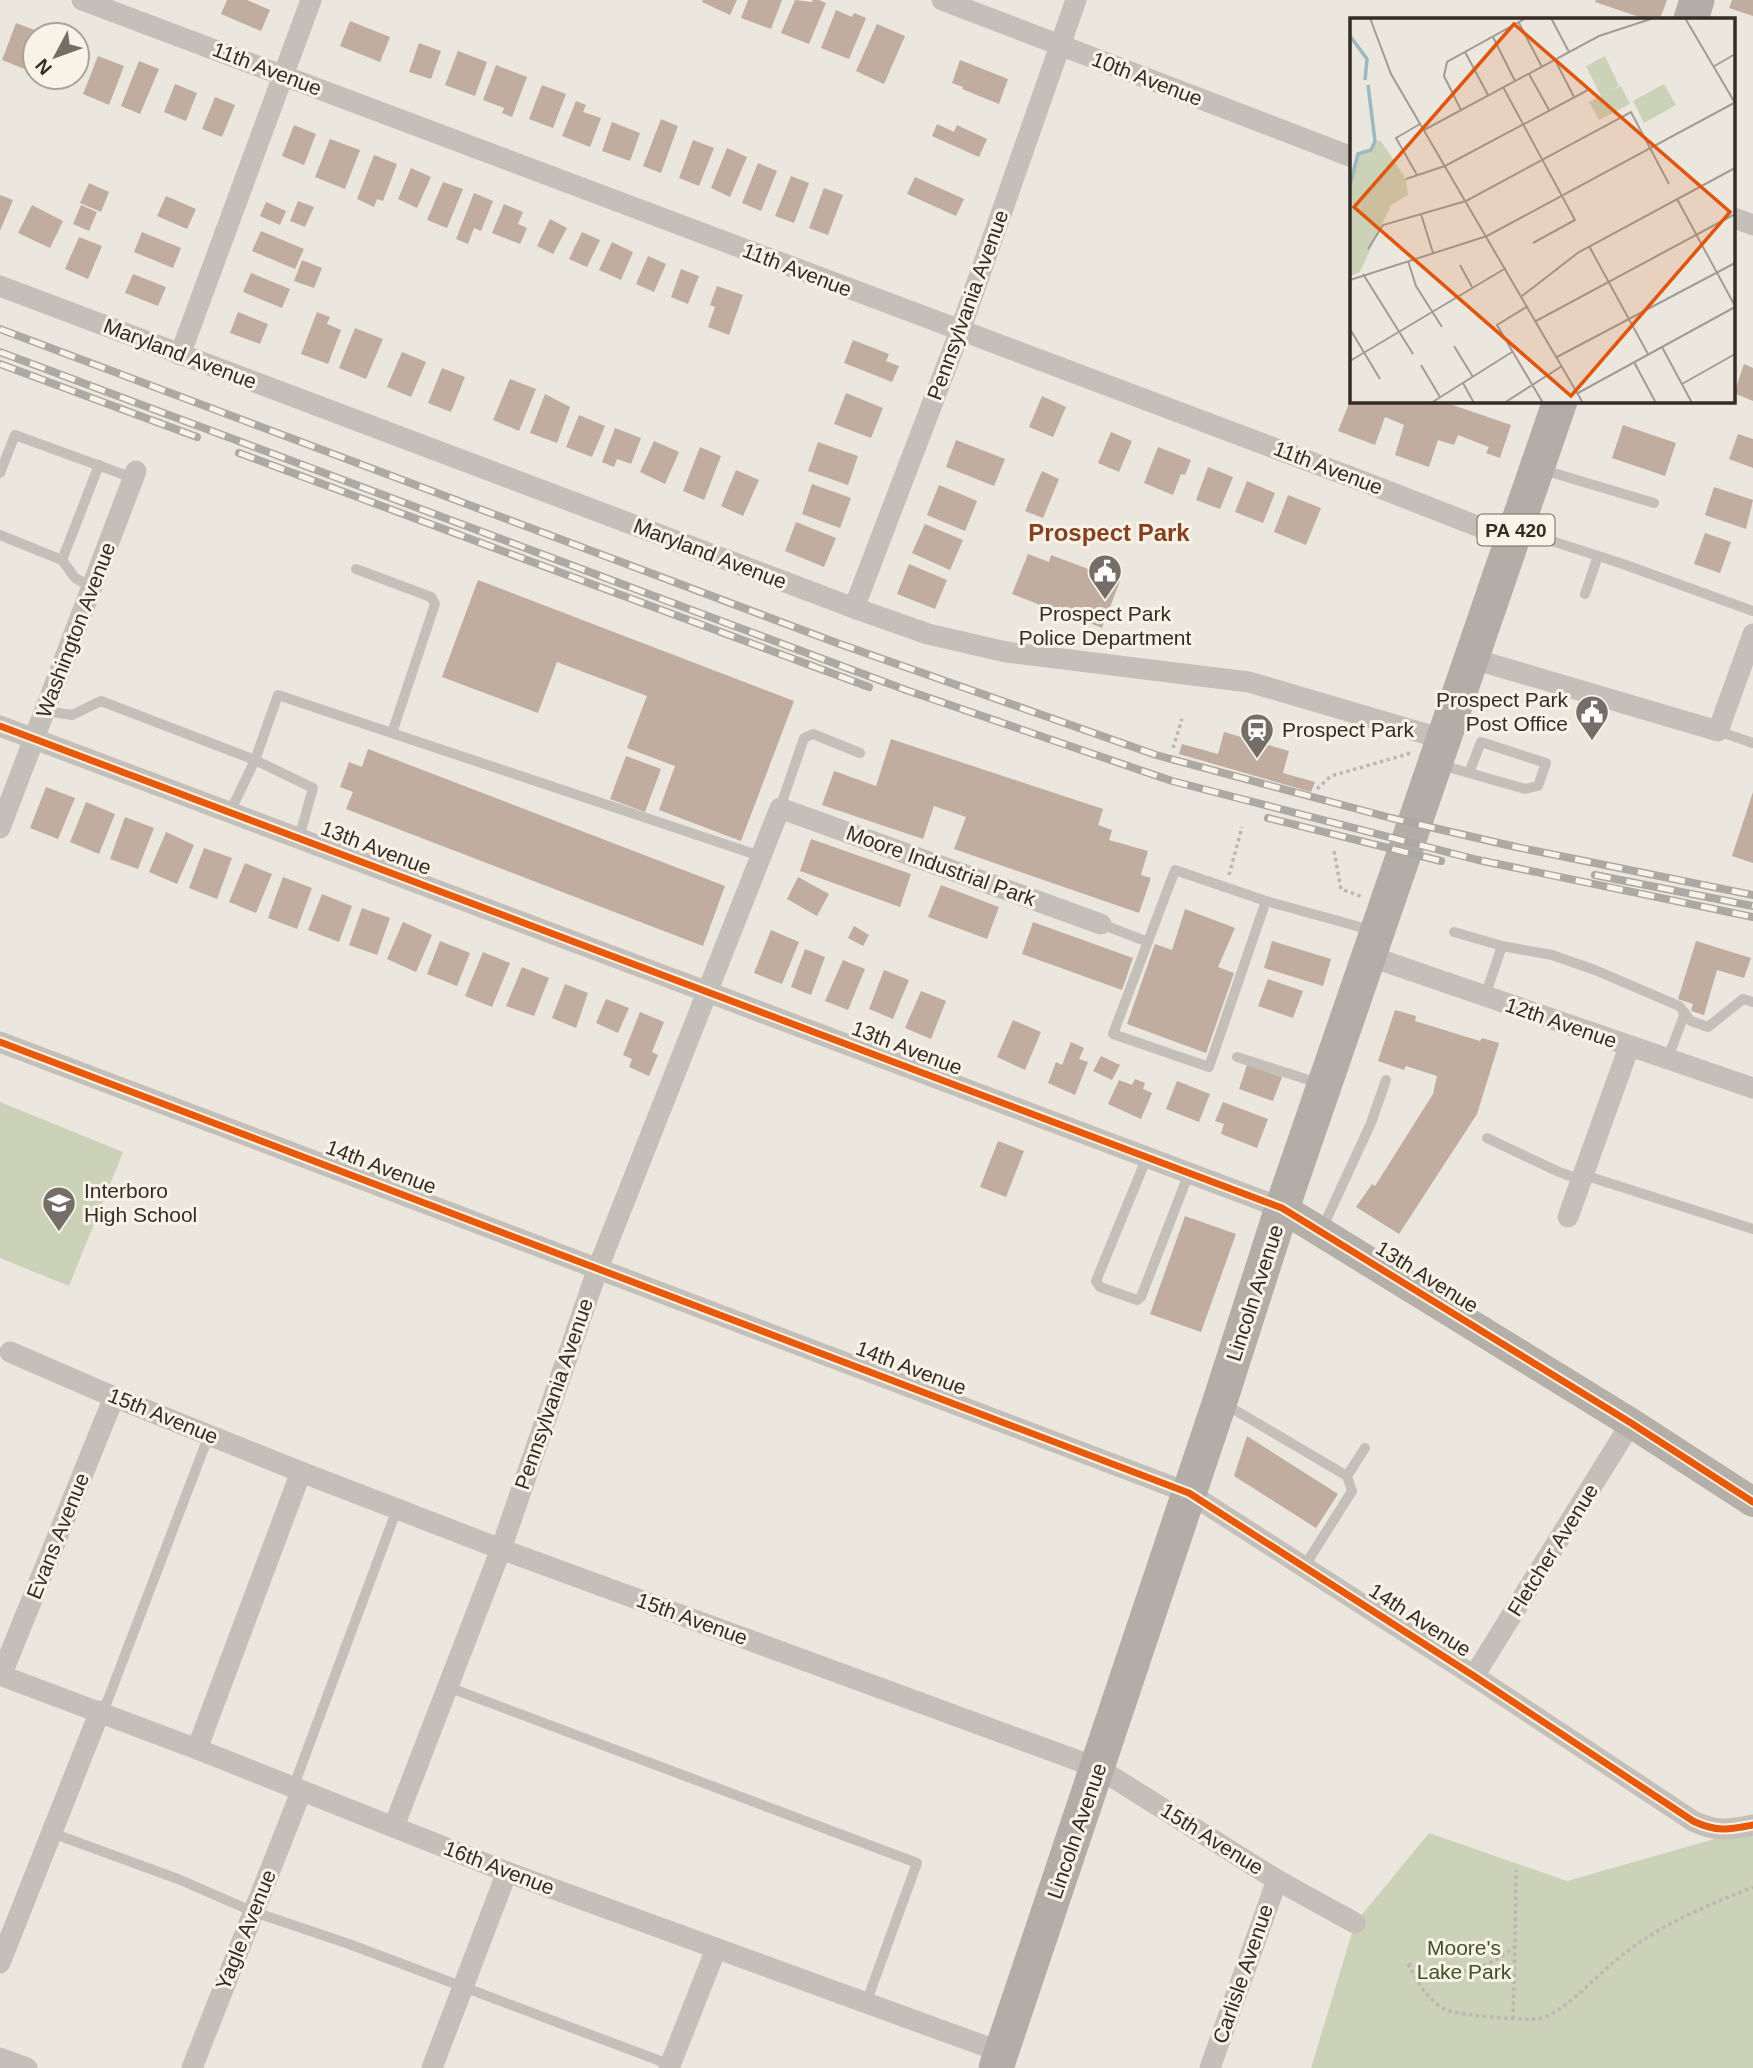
<svg xmlns="http://www.w3.org/2000/svg" width="1753" height="2068" font-family="Arial,sans-serif">
<style>
.green{fill:#cbd2b8}
.building{fill:#c0ada0}
.lines{fill:none;stroke-linecap:round;stroke-linejoin:round}
.path{stroke:#bdb7b1;stroke-width:3.5;stroke-dasharray:3.5 3.5;stroke-linecap:butt}
.lane{stroke:#c4bfb8;stroke-width:10}
.street{stroke:#c4bfb8;stroke-width:21}
.secondary{stroke:#b5afa9;stroke-width:30}
.primary{stroke:#b3ada7;stroke-width:35}
.rail-casing{stroke:#aca8a3;stroke-width:8}
.rail{stroke:#f9f2e6;stroke-width:5;stroke-dasharray:16;stroke-linecap:butt}
.cycleway-casing{stroke:#f9f2e6;stroke-width:11}
.cycleway{stroke:#e8590c;stroke-width:7}
.labels{text-anchor:middle;stroke-width:6;stroke-linejoin:round;paint-order:stroke}
.shield{fill:#f9f2e6;stroke:#706760;stroke-width:2}
.shield-label{font-size:19px;font-weight:bold;fill:#352c27}
.street-label{font-size:21px;fill:#352c27;stroke:#f9f2e6}
.poi-label{font-size:21px;fill:#352c27;stroke:#f9f2e6;text-anchor:start}
.park-label{font-size:21px;fill:#41532a;stroke:#f9f2e6}
.quarter-label{font-size:24px;font-weight:bold;fill:#84411f;stroke:#f9f2e6}
.inset-river{fill:none;stroke:#9ababd;stroke-width:3.5}
.inset-road{fill:none;stroke:#a29c95;stroke-width:2}
.view{fill:#df570d;fill-opacity:0.15;stroke:#df570d;stroke-width:3.5}
.inset-edge{fill:none;stroke:#352c27;stroke-width:3.5}
</style>
<rect width="100%" height="100%" fill="#ebe7df"/>
<g class="green">
<path d="M0,1102l123,50 -54,134 -69,-28z"/>
<path d="M1753,1828v240h-442l44,-145 74,-90 138,48z"/>
</g>
<g class="building">
<path d="M227,0h20l23,10 -9,21 -40,-17z"/>
<path d="M703,0h34l-7,15 -28,-13z"/>
<path d="M748,0h34l-11,29 -30,-11z"/>
<path d="M795,0l17,2 1,-2h6l7,3 -17,41 -28,-11z"/>
<path d="M1596,0h71l-7,19h-15l-50,-17z"/>
<path d="M1732,0h21v16l-24,-8z"/>
<path d="M836,10l16,7 2,-4 12,5 -17,41 -28,-11z"/>
<path d="M350,21l40,16 -10,25 -40,-16z"/>
<path d="M16,23l32,12h-13v29l-3,8 -30,-12z"/>
<path d="M877,24l28,12 -21,48 -28,-13z"/>
<path d="M419,43l22,8 -10,28 -22,-7z"/>
<path d="M458,51l29,11 -12,34 -30,-11z"/>
<path d="M98,56l26,10 -15,39 -26,-11z"/>
<path d="M960,60l48,19 -9,25 -37,-15 1,-2 -11,-4z"/>
<path d="M139,61l20,8 -19,45 -19,-8z"/>
<path d="M496,65l31,12 -15,40 -10,-4 2,-5 -21,-8z"/>
<path d="M39,77h33l-4,11z"/>
<path d="M175,84l22,9 -11,28 -22,-9z"/>
<path d="M542,85l24,9 -13,34 -24,-9z"/>
<path d="M215,97l20,8 -13,32 -20,-8z"/>
<path d="M576,101l10,4 -3,7 18,6 -11,29 -28,-11z"/>
<path d="M661,119l17,7 -17,47 -18,-7z"/>
<path d="M612,122l28,11 -10,28 -28,-10z"/>
<path d="M937,124l17,8 3,-7 30,14 -8,18 -47,-21z"/>
<path d="M294,125l22,9 -12,31 -22,-9z"/>
<path d="M330,139l30,11 -15,39 -30,-12z"/>
<path d="M693,140l21,8 -15,38 -20,-8z"/>
<path d="M727,148l20,9 -17,40 -19,-9z"/>
<path d="M374,155l23,9 -14,37 -6,-2 -3,8 -17,-8z"/>
<path d="M758,163l19,8 -16,40 -19,-8z"/>
<path d="M411,168l20,9 -14,31 -19,-9z"/>
<path d="M791,176l18,7 -15,40 -19,-7z"/>
<path d="M915,177l49,22 -8,17 -49,-22z"/>
<path d="M443,182l20,7 -16,39 -20,-8z"/>
<path d="M89,183l20,9 -8,20 -21,-9z"/>
<path d="M824,188l19,7 -15,40 -19,-7z"/>
<path d="M474,193l19,8 -12,30 -7,-3 -6,16 -12,-5z"/>
<path d="M0,195l13,5 -13,31z"/>
<path d="M166,196l30,13 -9,20 -30,-13z"/>
<path d="M298,201l16,6 -9,20 -15,-6z"/>
<path d="M266,202l20,9 -6,14 -20,-9z"/>
<path d="M504,204l19,8 -5,12 9,4 -7,16 -28,-11z"/>
<path d="M32,205l31,16 -13,27 -32,-15z"/>
<path d="M81,205l16,7 -8,19 -16,-7z"/>
<path d="M550,219l17,9 -14,26 -16,-8z"/>
<path d="M261,231l43,18 -9,20 -43,-18z"/>
<path d="M142,232l39,16 -8,20 -39,-16z"/>
<path d="M582,232l18,8 -13,27 -18,-8z"/>
<path d="M79,237l23,9 -14,33 -23,-10z"/>
<path d="M612,242l21,10 -12,28 -22,-10z"/>
<path d="M648,256l18,8 -12,28 -18,-8z"/>
<path d="M302,260l20,8 -8,20 -20,-7z"/>
<path d="M681,269l18,7 -11,28 -17,-7z"/>
<path d="M251,273l39,16 -8,19 -39,-16z"/>
<path d="M133,274l33,13 -8,19 -33,-13z"/>
<path d="M717,286l26,9 -14,40 -21,-8 7,-20 -5,-2z"/>
<path d="M238,312l30,12 -8,20 -30,-11z"/>
<path d="M317,312l13,5 -3,7 14,6 -13,34 -27,-10z"/>
<path d="M355,328l28,11 -17,40 -27,-11z"/>
<path d="M853,340l36,14 -3,7 13,5 -7,16 -48,-19z"/>
<path d="M402,352l24,10 -15,35 -24,-10z"/>
<path d="M1744,364l9,4v33l-19,-8z"/>
<path d="M442,368l23,9 -14,35 -23,-9z"/>
<path d="M510,379l26,10 -17,42 -26,-11z"/>
<path d="M846,393l37,15 -12,30 -37,-14z"/>
<path d="M545,394l25,13 -13,36 -27,-10z"/>
<path d="M1042,396l24,11 -13,30 -24,-10z"/>
<path d="M1352,396v5h89l70,24 -11,33 -14,-5 3,-6 -31,-12 -4,10 -16,-5 -9,27 -34,-12 9,-30 -19,-8 -10,28 -37,-14z"/>
<path d="M579,415l26,11 -13,31 -26,-10z"/>
<path d="M1623,425l53,18 -11,33 -53,-18z"/>
<path d="M615,428l26,10 -10,26 -14,-5 -3,8 -12,-5z"/>
<path d="M1111,432l21,9 -13,31 -21,-9z"/>
<path d="M1738,434l15,5v29l-24,-9z"/>
<path d="M956,440l49,19 -11,27 -48,-19z"/>
<path d="M654,441l25,11 -14,32 -25,-12z"/>
<path d="M818,442l40,14 -10,29 -40,-14z"/>
<path d="M700,447l21,9 -17,44 -21,-9z"/>
<path d="M1158,447l33,13 -6,15 -4,-1 -8,21 -29,-12z"/>
<path d="M1208,467l25,10 -13,32 -24,-9z"/>
<path d="M736,470l23,10 -16,36 -22,-10z"/>
<path d="M1042,471l17,8 -16,39 -18,-7z"/>
<path d="M1247,481l28,12 -12,30 -28,-11z"/>
<path d="M812,484l39,14 -11,30 -38,-14z"/>
<path d="M939,485l38,16 -12,30 -38,-16z"/>
<path d="M1714,487l39,13 -7,29 -41,-14z"/>
<path d="M1288,495l33,13 -15,37 -32,-13z"/>
<path d="M796,522l40,16 -12,29 -39,-16z"/>
<path d="M925,524l38,16 -13,30 -38,-17z"/>
<path d="M1705,533l26,9 -11,31 -26,-9z"/>
<path d="M1028,554l21,8 2,-7 69,26 -18,47 -39,-15 -2,7 -12,-4 2,-5 -13,-5v-2l-26,-10z"/>
<path d="M909,564l38,16 -12,29 -38,-15z"/>
<path d="M478,580l316,121 -53,140 -82,-31 16,-44 -48,-18 20,-52 -90,-34 -19,51 -96,-36z"/>
<path d="M1224,732l65,19 -6,22 32,9 -4,10 -132,-38 3,-10 36,10z"/>
<path d="M891,739l212,70 -5,16 14,5 -3,10 39,11 -7,24 10,3 -12,35 -185,-64 12,-32 -32,-11 -11,33 -101,-34 12,-34 42,15z"/>
<path d="M368,749l357,137 -22,60 -357,-137 7,-17 -13,-5 9,-25 13,5z"/>
<path d="M626,756l35,13 -16,43 -35,-13z"/>
<path d="M46,787l29,11 -17,41 -28,-11z"/>
<path d="M1753,792v71l-21,-7z"/>
<path d="M86,802l29,12 -16,40 -29,-12z"/>
<path d="M125,817l29,11 -16,41 -28,-10z"/>
<path d="M166,832l28,13 -17,39 -28,-12z"/>
<path d="M811,839l100,35 -11,33 -100,-36z"/>
<path d="M204,848l28,10 -15,41 -28,-11z"/>
<path d="M245,863l27,11 -16,39 -27,-11z"/>
<path d="M283,877l29,11 -15,41 -29,-11z"/>
<path d="M798,877l31,17 -12,22 -30,-17z"/>
<path d="M941,885l58,22 -12,32 -59,-22z"/>
<path d="M322,894l30,12 -13,36 -31,-12z"/>
<path d="M362,908l28,10 -13,37 -28,-10z"/>
<path d="M1185,909l50,19 -17,39 16,6 -28,80 -79,-29 28,-80 17,6z"/>
<path d="M403,922l29,13 -16,37 -29,-13z"/>
<path d="M1033,922l100,36 -11,32 -100,-36z"/>
<path d="M854,926l15,9 -6,11 -15,-8z"/>
<path d="M771,930l28,12 -17,42 -28,-11z"/>
<path d="M440,941l30,12 -13,33 -30,-12z"/>
<path d="M1272,941l59,18 -8,27 -59,-18z"/>
<path d="M1696,941l55,17 -7,20 -27,-8 -13,45 -13,-4 2,-7 -15,-5z"/>
<path d="M805,949l20,8 -14,38 -20,-8z"/>
<path d="M483,952l27,11 -18,44 -27,-11z"/>
<path d="M843,960l22,9 -17,41 -23,-9z"/>
<path d="M522,967l27,11 -15,38 -28,-10z"/>
<path d="M884,970l25,10 -16,39 -24,-10z"/>
<path d="M1268,979l35,12 -10,27 -35,-12z"/>
<path d="M565,984l23,9 -12,35 -24,-10z"/>
<path d="M921,991l25,10 -15,38 -26,-11z"/>
<path d="M606,999l23,9 -11,25 -22,-10z"/>
<path d="M1395,1010l21,6 -1,5 65,20 2,-3 17,5 -22,71 -78,120 -43,-27 16,-23 3,2 58,-92 4,-18 -31,-10 -2,4 -26,-9z"/>
<path d="M640,1012l24,10 -12,30 6,3 -9,21 -20,-9 3,-8 -9,-4z"/>
<path d="M1013,1020l28,12 -16,38 -28,-13z"/>
<path d="M1071,1042l13,6 -5,11 9,3 -13,33 -27,-12 8,-21 6,3z"/>
<path d="M1101,1056l19,9 -8,15 -19,-9z"/>
<path d="M1247,1065l35,12 -9,24 -34,-12z"/>
<path d="M1135,1079l10,4 -2,6 9,4 -11,26 -33,-15 11,-24 13,5z"/>
<path d="M1177,1081l33,13 -11,28 -33,-13z"/>
<path d="M1223,1102l45,17 -11,29 -36,-14 3,-10 -9,-3z"/>
<path d="M998,1141l26,10 -18,46 -26,-10z"/>
<path d="M1185,1216l51,18 -35,98 -51,-18z"/>
<path d="M1247,1436l91,58 -22,34 -82,-52z"/>
</g>
<g class="lines">
<g class="path">
<path d="M1173,748l9,-29"/>
<path d="M1317,789l14,-13 77,-22 2,-3"/>
<path d="M1334,851l7,38 22,8"/>
<path d="M1229,875l13,-48"/>
<path d="M1408,1964c8,14 15,29 28,39 4,4 9,7 14,8 14,4 84,12 95,6 29,-13 54,-45 80,-64 39,-30 83,-48 128,-66"/>
<path d="M1408,1964c11,3 22,8 33,9 26,2 55,-10 74,-27l1,-76"/>
<path d="M1513,2019l2,-73"/>
</g>
<g class="lane">
<path d="M1540,469l114,34"/>
<path d="M0,473l15,-38 118,43"/>
<path d="M1521,531l102,33 130,47"/>
<path d="M0,535l62,25 13,18 17,9"/>
<path d="M62,560l37,-95"/>
<path d="M356,569l75,28 4,7 -43,129"/>
<path d="M1585,594l13,-38"/>
<path d="M45,711l27,4 29,-14 154,59 58,28 -14,50"/>
<path d="M1718,731l35,12"/>
<path d="M1441,765l84,24 13,-3 8,-23 -65,-21 -12,31"/>
<path d="M780,808l24,-70 9,-4 47,19"/>
<path d="M230,812l25,-52 23,-65 482,161"/>
<path d="M1266,901l-91,-31 -62,164 96,33 57,-166 105,29"/>
<path d="M1101,924l47,18"/>
<path d="M1454,932l48,14 -17,50"/>
<path d="M1502,946l50,9 43,15 84,36 12,15 17,6 35,-28 10,3"/>
<path d="M1237,1057l84,27"/>
<path d="M1667,1060l18,-47"/>
<path d="M1487,1138l72,34 23,8"/>
<path d="M1147,1157l-51,124 4,6 37,13 4,-3 48,-124"/>
<path d="M1584,1175l169,54"/>
<path d="M1322,1229l49,-106 15,-43"/>
<path d="M1223,1403l124,73 5,15 -48,76"/>
<path d="M1347,1476l18,-28"/>
<path d="M448,1687l469,176 -51,140"/>
<path d="M100,1711l7,-9 102,-267"/>
<path d="M293,1788l104,-279"/>
<path d="M52,1833l126,46 76,33 95,32 322,121"/>
</g>
<g class="street">
<path d="M82,0l1285,483 146,57"/>
<path d="M942,0l410,157"/>
<path d="M1734,218l19,7"/>
<path d="M0,286l854,322 74,26 78,18 243,30 194,57"/>
<path d="M180,355l131,-355"/>
<path d="M854,608l106,-277 116,-331"/>
<path d="M1470,658l248,73 35,-97"/>
<path d="M0,726l1282,482"/>
<path d="M0,828l136,-357"/>
<path d="M1369,956l384,132"/>
<path d="M0,1042l1189,451 285,183 219,145c23,11 35,9 60,4"/>
<path d="M1568,1217l61,-170"/>
<path d="M10,1352l104,45 187,75 200,77 597,219 179,112 78,43"/>
<path d="M0,1675l197,74 310,123 494,180"/>
<path d="M1,1676l113,-279"/>
<path d="M1474,1676l157,-253"/>
<path d="M197,1749l104,-277"/>
<path d="M394,1826l107,-277 97,-281 182,-460 321,116"/>
<path d="M0,1963l100,-252"/>
<path d="M0,2058l27,10"/>
<path d="M192,2068l109,-276"/>
<path d="M432,2068l75,-196"/>
<path d="M669,2068l47,-119"/>
<path d="M1210,2068l67,-188"/>
</g>
<path class="secondary" d="M1282,1208l349,215 122,79"/>
<g class="primary">
<path d="M1691,19l6,-19"/>
<path d="M996,2068l224,-667 62,-193 278,-807"/>
</g>
<g class="rail-casing">
<g id="rail">
<path d="M0,329l837,314 319,112 235,63 125,29 237,48"/>
<path d="M0,352l906,338 266,91 306,79 275,57"/>
<path d="M0,364l197,73"/>
<path d="M239,453l630,234"/>
<path d="M1268,818l173,43"/>
<path d="M1595,875l158,31"/>
</g>
</g>
<use href="#rail" class="rail"/>
<g class="cycleway-casing">
<g id="cycleway">
<path d="M0,726l1282,482 349,215 122,79"/>
<path d="M0,1042l1189,451 285,183 219,145c23,11 35,9 60,4"/>
</g>
</g>
<use href="#cycleway" class="cycleway"/>
</g>
<defs>
<g id="civic-pin" transform="scale(1.75)"><path d="M0 17L-7.5 6A9.5 9.5 0 1 1 7.5 6Z" fill="#756d67" stroke="#f9f2e6"/><path d="M-.6-6.5H3V-4.5H.6V-3L4-1V1h2V6H-6V1h2V-1L-.6-3ZM-1.2 2.5V6h2.4V2.5Z" fill="#fff"/></g>
<g id="station-pin" transform="scale(1.75)"><path d="M0 17L-7.5 6A9.5 9.5 0 1 1 7.5 6Z" fill="#756d67" stroke="#f9f2e6"/><path d="M-3-6H3Q5-6 5-4V2Q5 4 3 4L4.5 6H3L1.5 4h-3L-3 6H-4.5L-3 4Q-5 4-5 2V-4Q-5-6-3-6ZM-3.5-4v3h7v-3ZM-3.5 1v1.5H-2V1ZM2 1v1.5H3.5V1Z" fill="#fff"/></g>
<g id="school-pin" transform="scale(1.75)"><path d="M0 17L-7.5 6A9.5 9.5 0 1 1 7.5 6Z" fill="#756d67" stroke="#f9f2e6"/><path d="M0-5L7-2L0 1L-7-2ZM-4 1L0 2.5L4 1V4Q0 6-4 4Z" fill="#fff"/></g>
</defs>
<g fill-rule="evenodd">
<use href="#civic-pin" x="1105" y="571"/>
<use href="#civic-pin" x="1592" y="712"/>
<use href="#station-pin" x="1257" y="730"/>
<use href="#school-pin" x="59" y="1203"/>
</g>
<g class="labels">
<rect class="shield" x="1477.5" y="514.5" width="77" height="31" rx="5"/>
<g class="shield-label">
<text x="1516" y="537">PA 420</text>
</g>
<g class="street-label">
<text transform="translate(267 69) rotate(21)" y="7">11th Avenue</text>
<text transform="translate(1147 79) rotate(21)" y="7">10th Avenue</text>
<text transform="translate(797 270) rotate(21)" y="7">11th Avenue</text>
<text transform="translate(968 305) rotate(-70)" y="7">Pennsylvania Avenue</text>
<text transform="translate(180 354) rotate(21)" y="7">Maryland Avenue</text>
<text transform="translate(1328 468) rotate(21)" y="7">11th Avenue</text>
<text transform="translate(710 554) rotate(21)" y="7">Maryland Avenue</text>
<text transform="translate(76 630) rotate(-69)" y="7">Washington Avenue</text>
<text transform="translate(376 848) rotate(21)" y="7">13th Avenue</text>
<text transform="translate(941 866) rotate(20)" y="7">Moore Industrial Park</text>
<text transform="translate(1561 1023) rotate(19)" y="7">12th Avenue</text>
<text transform="translate(907 1048) rotate(21)" y="7">13th Avenue</text>
<text transform="translate(381 1167) rotate(21)" y="7">14th Avenue</text>
<text transform="translate(1427 1277) rotate(32)" y="7">13th Avenue</text>
<text transform="translate(1255 1293) rotate(-72)" y="7">Lincoln Avenue</text>
<text transform="translate(911 1368) rotate(21)" y="7">14th Avenue</text>
<text transform="translate(554 1394) rotate(-71)" y="7">Pennsylvania Avenue</text>
<text transform="translate(163 1416) rotate(22)" y="7">15th Avenue</text>
<text transform="translate(58 1536) rotate(-68)" y="7">Evans Avenue</text>
<text transform="translate(1553 1550) rotate(-58)" y="7">Fletcher Avenue</text>
<text transform="translate(692 1619) rotate(20)" y="7">15th Avenue</text>
<text transform="translate(1420 1620) rotate(33)" y="7">14th Avenue</text>
<text transform="translate(1077 1831) rotate(-71)" y="7">Lincoln Avenue</text>
<text transform="translate(1212 1839) rotate(32)" y="7">15th Avenue</text>
<text transform="translate(499 1868) rotate(21)" y="7">16th Avenue</text>
<text transform="translate(246 1930) rotate(-68)" y="7">Yagle Avenue</text>
<text transform="translate(1243 1974) rotate(-71)" y="7">Carlisle Avenue</text>
</g>
<g class="poi-label">
<text x="1105" y="621" text-anchor="middle">Prospect Park<tspan x="1105" dy="24">Police Department</tspan></text>
<text x="1568" y="707" text-anchor="end">Prospect Park<tspan x="1568" dy="24">Post Office</tspan></text>
<text x="1282" y="737">Prospect Park</text>
<text x="84" y="1198">Interboro<tspan x="84" dy="24">High School</tspan></text>
</g>
<g class="park-label">
<text x="1464" y="1955">Moore's<tspan x="1464" dy="24">Lake Park</tspan></text>
</g>
<g class="quarter-label">
<text x="1109" y="541">Prospect Park</text>
</g>
</g>
<g transform="translate(1350 18)">
<rect width="385" height="385" fill="#ebe7df"/>
<path d="M255,38l14,30 -8,5 10,-5 9,18 -31,16 -10,-18 12,-6 -15,-30zM314,66l12,21 -32,18 -11,-22zM27,123h4l25,38 2,16 -17,10 -31,67 -10,4v-91l9,-29 11,-4z" fill="#cbd2b8"/>
<path class="inset-river" d="M0,18l17,23 -2,21M0,167l8,-31 13,-4 4,-9 -7,-56"/>
<path class="inset-road" d="M20,0l21,56 192,329M201,0l18,34M335,0l50,85M169,5l23,44M143,19l22,44M115,34l23,43M205,42l19,37M363,49l22,-13M179,56l20,36M153,69l72,133 -42,23M111,92l-17,-34 3,-14 79,-44M74,112l175,-94 55,-18M67,157l-21,-37 24,-14M56,161l39,-13 143,-76M327,181l58,107M71,196l12,39M239,228l59,108M18,231l15,-24 83,-24 165,-89 38,72M58,243l8,25 26,41M110,247l12,22M13,256l50,80M0,262l137,-44 247,-133M172,278l57,-44 156,-84M178,288l-31,19 46,78M186,303l199,-107M0,311l30,50M104,328l19,31M312,329l30,56M207,339l178,-94M0,343l156,-93M284,344l22,41M71,347l19,32M113,365l11,20M332,366l53,-30M228,375l157,-86M81,385l81,-51M154,385l58,-37"/>
<path class="view" d="M164,6l216,188 -159,184 -217,-189z"/>
<rect width="385" height="385" class="inset-edge"/>
</g>
<g transform="translate(56 56) rotate(229)"><circle r="33" fill="#f9f2e6" stroke="#aba39a" stroke-width="2"/>
<path d="M0-5L12 26L0 18L-12 26Z" fill="#756d67"/>
<text y="-10" font-size="19" font-weight="bold" text-anchor="middle" fill="#352c27">N</text>
</g>
</svg>
